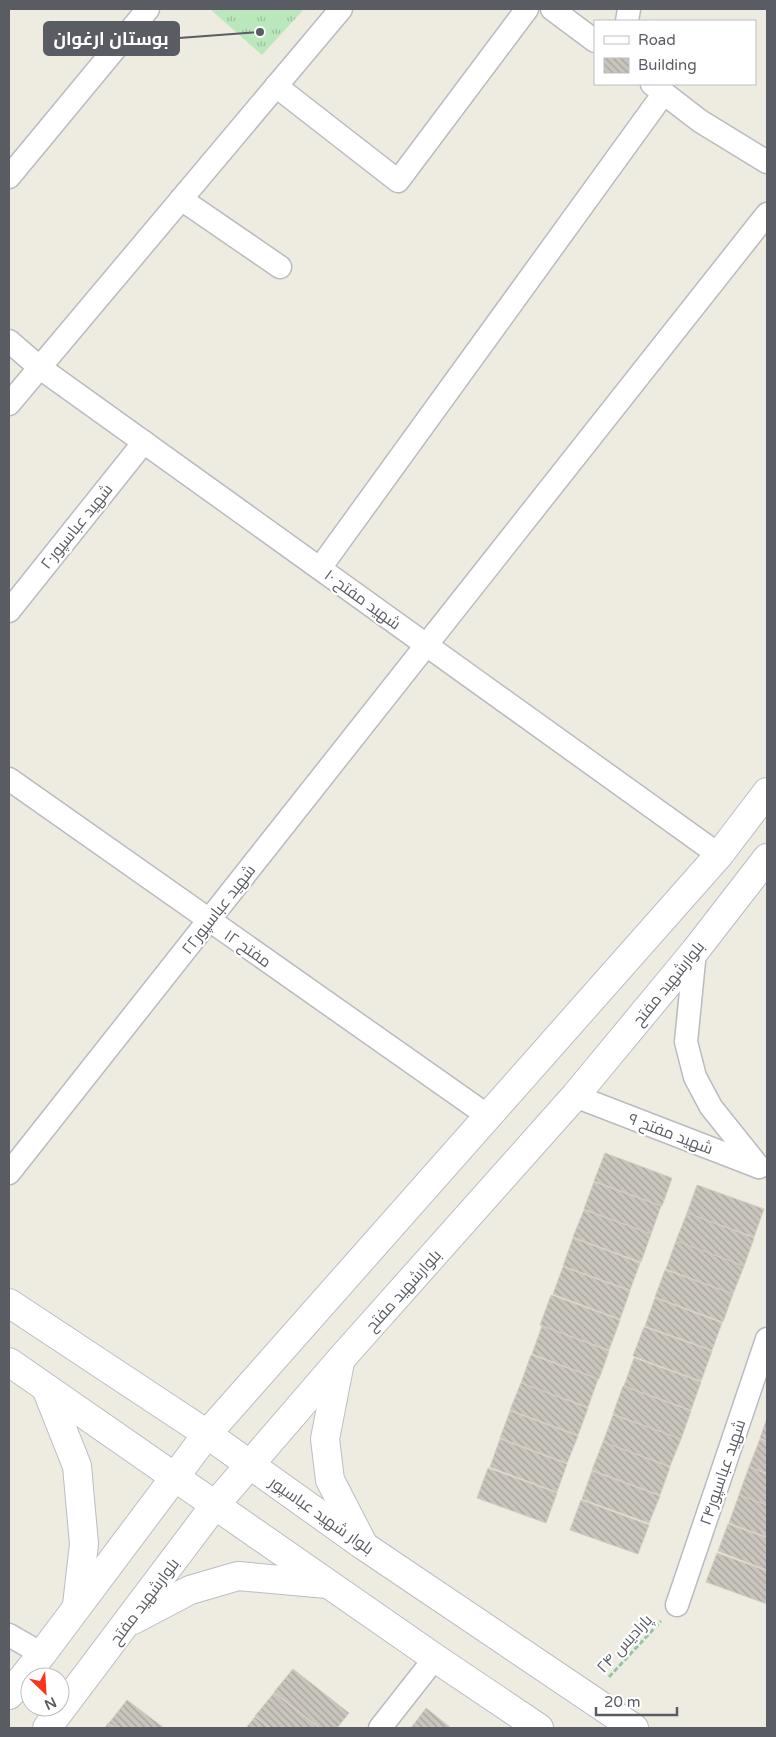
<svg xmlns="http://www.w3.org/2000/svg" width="776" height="1737" font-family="'Varela Round',Cairo,sans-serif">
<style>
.grass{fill:url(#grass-tufts)}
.building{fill:url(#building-back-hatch);stroke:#d3cdbe}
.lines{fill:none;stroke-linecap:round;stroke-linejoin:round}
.street-casing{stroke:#b9bbc1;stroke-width:25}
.secondary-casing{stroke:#b9bdc4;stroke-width:30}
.path{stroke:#91c8a3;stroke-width:3;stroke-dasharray:5 2.5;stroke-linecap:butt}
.street{stroke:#fff;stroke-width:22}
.secondary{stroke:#fff;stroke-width:28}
.labels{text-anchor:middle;stroke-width:4.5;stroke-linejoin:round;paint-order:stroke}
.street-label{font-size:16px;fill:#595d63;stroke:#fff}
.leader{fill:none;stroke:#595d63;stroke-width:2}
.callout-dot{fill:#595d63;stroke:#fff;stroke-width:2}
.callout{fill:#595d63;stroke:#595d63;stroke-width:2}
.callout-label{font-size:18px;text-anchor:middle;font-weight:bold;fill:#fff}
</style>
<defs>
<pattern id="grass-tufts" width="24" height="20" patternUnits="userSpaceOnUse" patternTransform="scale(1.25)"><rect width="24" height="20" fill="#bae8bc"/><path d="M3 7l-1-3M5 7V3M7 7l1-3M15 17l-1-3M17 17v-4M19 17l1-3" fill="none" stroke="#9abf9c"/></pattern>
<pattern id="building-back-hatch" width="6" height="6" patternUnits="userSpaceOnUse" patternTransform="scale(1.25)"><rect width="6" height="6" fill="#c9c5bd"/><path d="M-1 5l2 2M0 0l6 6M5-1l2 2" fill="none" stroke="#a6a39d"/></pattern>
</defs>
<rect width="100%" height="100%" fill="#eeebe0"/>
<path class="grass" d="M210,9h94l-42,46z"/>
<g class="building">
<path d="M605,1153l67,25 -10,28 -68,-25z"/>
<path d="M594,1182l67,24 -10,28 -67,-25z"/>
<path d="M697,1185l67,24 -10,28 -67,-24z"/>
<path d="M584,1210l67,24 -10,28 -68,-25z"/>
<path d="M687,1213l67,25 -10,28 -68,-25z"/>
<path d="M573,1238l67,25 -10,27 -67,-24z"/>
<path d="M676,1241l68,25 -11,28 -67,-25z"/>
<path d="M563,1267l67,24 -10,28 -67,-25z"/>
<path d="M665,1270l68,24 -10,28 -68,-25z"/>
<path d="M551,1295l69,25 -11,30 -69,-25z"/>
<path d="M655,1298l67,25 -10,27 -67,-24z"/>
<path d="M542,1326l67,25 -10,28 -67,-25z"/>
<path d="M644,1327l68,24 -11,30 -68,-25z"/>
<path d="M531,1355l67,24 -10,28 -67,-24z"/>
<path d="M634,1358l67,24 -10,28 -67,-24z"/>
<path d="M521,1383l67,25 -10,27 -68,-25z"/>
<path d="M623,1386l68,25 -10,28 -68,-25z"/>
<path d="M510,1411l68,25 -11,27 -67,-25z"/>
<path d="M613,1415l68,24 -11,27 -67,-24z"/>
<path d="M767,1418v23l-7,-3z"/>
<path d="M500,1439l67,25 -10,28 -67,-25z"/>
<path d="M760,1439l7,3v31l-18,-6z"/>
<path d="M603,1442l67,25 -10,28 -68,-25z"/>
<path d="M749,1467l18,7v31l-28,-10z"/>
<path d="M488,1468l69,25 -11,30 -69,-25z"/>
<path d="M592,1471l68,25 -11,27 -67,-24z"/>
<path d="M739,1495l28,10v32l-38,-14z"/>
<path d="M581,1500l68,25 -11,29 -68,-24z"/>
<path d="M728,1524l39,14v32l-49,-19z"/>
<path d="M717,1553l50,18v33l-61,-22z"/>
<path d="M293,1669l56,44 -12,15h-17l-46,-36z"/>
<path d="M274,1693l45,35h-48l-16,-12z"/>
<path d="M127,1700l37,28h-48l-7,-5z"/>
<path d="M426,1708l25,20h-40z"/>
<path d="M255,1717l15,11h-24z"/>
<path d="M108,1723l7,5h-10z"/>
</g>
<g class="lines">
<g class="street-casing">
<g id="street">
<path d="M552,9l43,32"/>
<path d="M627,21l2,-12"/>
<path d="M652,84l48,37 67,41"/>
<path d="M276,86l122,95 129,-172"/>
<path d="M9,177l139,-168"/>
<path d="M181,199l99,68"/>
<path d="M9,341l30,26 680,488"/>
<path d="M9,404l332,-395"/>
<path d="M320,568l344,-475"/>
<path d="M9,611l135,-169"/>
<path d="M9,779l479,337"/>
<path d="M695,951l-9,91 9,35 16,30 48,60"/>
<path d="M575,1096l184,71"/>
<path d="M9,1173l758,-959"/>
<path d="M677,1605l90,-266"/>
<path d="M9,1635l33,19"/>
<path d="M380,1728l55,-70"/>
</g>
</g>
<g class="secondary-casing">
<g id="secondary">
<path d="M9,1303l198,131 157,112 270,182"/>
<path d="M9,1362l426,296 104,70"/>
<path d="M340,1362l-15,77 5,41 32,62"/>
<path d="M46,1388l31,78 7,78 -7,61"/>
<path d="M133,1620l57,-30 48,-14 89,8"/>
<path d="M9,1695l33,-41 165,-220 512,-579 48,-63"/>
<path d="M47,1728l168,-223 125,-145 235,-264 120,-145 72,-93"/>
</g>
</g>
<path class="path" d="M609,1677l52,-56"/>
<use href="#street" class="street"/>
<use href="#secondary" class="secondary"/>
</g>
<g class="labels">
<g class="street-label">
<text transform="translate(76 526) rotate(-51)" y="6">شهید عباسپور۲۰</text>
<text transform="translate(363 599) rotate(36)" y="6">شهید مفتح ۱۰</text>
<text transform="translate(218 909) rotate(-52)" y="6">شهید عباسپور۲۲</text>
<text transform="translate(248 948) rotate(35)" y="6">مفتح ۱۲</text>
<text transform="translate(668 983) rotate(-51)" y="6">بلوارشهید مفتح</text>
<text transform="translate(671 1133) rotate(21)" y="6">شهید مفتح ۹</text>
<text transform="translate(403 1290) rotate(-48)" y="6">بلوارشهید مفتح</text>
<text transform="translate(722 1472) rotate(-71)" y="6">شهید عباسپور۲۴</text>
<text transform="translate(322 1515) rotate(35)" y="6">بلوار شهید عباسپور</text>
<text transform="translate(144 1601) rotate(-53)" y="6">بلوارشهید مفتح</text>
<text transform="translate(624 1643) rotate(-47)" y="6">پارادیس ۲۴</text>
</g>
</g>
<path class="leader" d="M260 32L179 38"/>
<circle class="callout-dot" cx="260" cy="32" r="5"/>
<rect class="callout" x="44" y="22" width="135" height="33" rx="5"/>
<g class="callout-label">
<text x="111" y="45">بوستان ارغوان</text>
</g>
<rect width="776" height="1737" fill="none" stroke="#595d63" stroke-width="20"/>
<rect x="594" y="20" width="162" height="65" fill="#ffffff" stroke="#bdbec1"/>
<rect x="604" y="36" width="25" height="8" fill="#ffffff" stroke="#bdbec1"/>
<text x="638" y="45" font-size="15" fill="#595d63">Road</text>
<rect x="604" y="58" width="25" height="15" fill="url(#building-back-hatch)" stroke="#bdbec1"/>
<text x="638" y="70" font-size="15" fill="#595d63">Building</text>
<g transform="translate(45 1692) rotate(155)"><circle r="24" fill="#ffffff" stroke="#bdbec1"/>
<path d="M0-4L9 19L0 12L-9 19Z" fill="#f9351b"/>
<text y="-8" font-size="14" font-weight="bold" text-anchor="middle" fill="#595d63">N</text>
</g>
<path d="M596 1707v8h81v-8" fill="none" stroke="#595d63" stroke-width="2.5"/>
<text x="604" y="1707" font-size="15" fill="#595d63" stroke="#ffffff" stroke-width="4" paint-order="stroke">20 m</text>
</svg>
